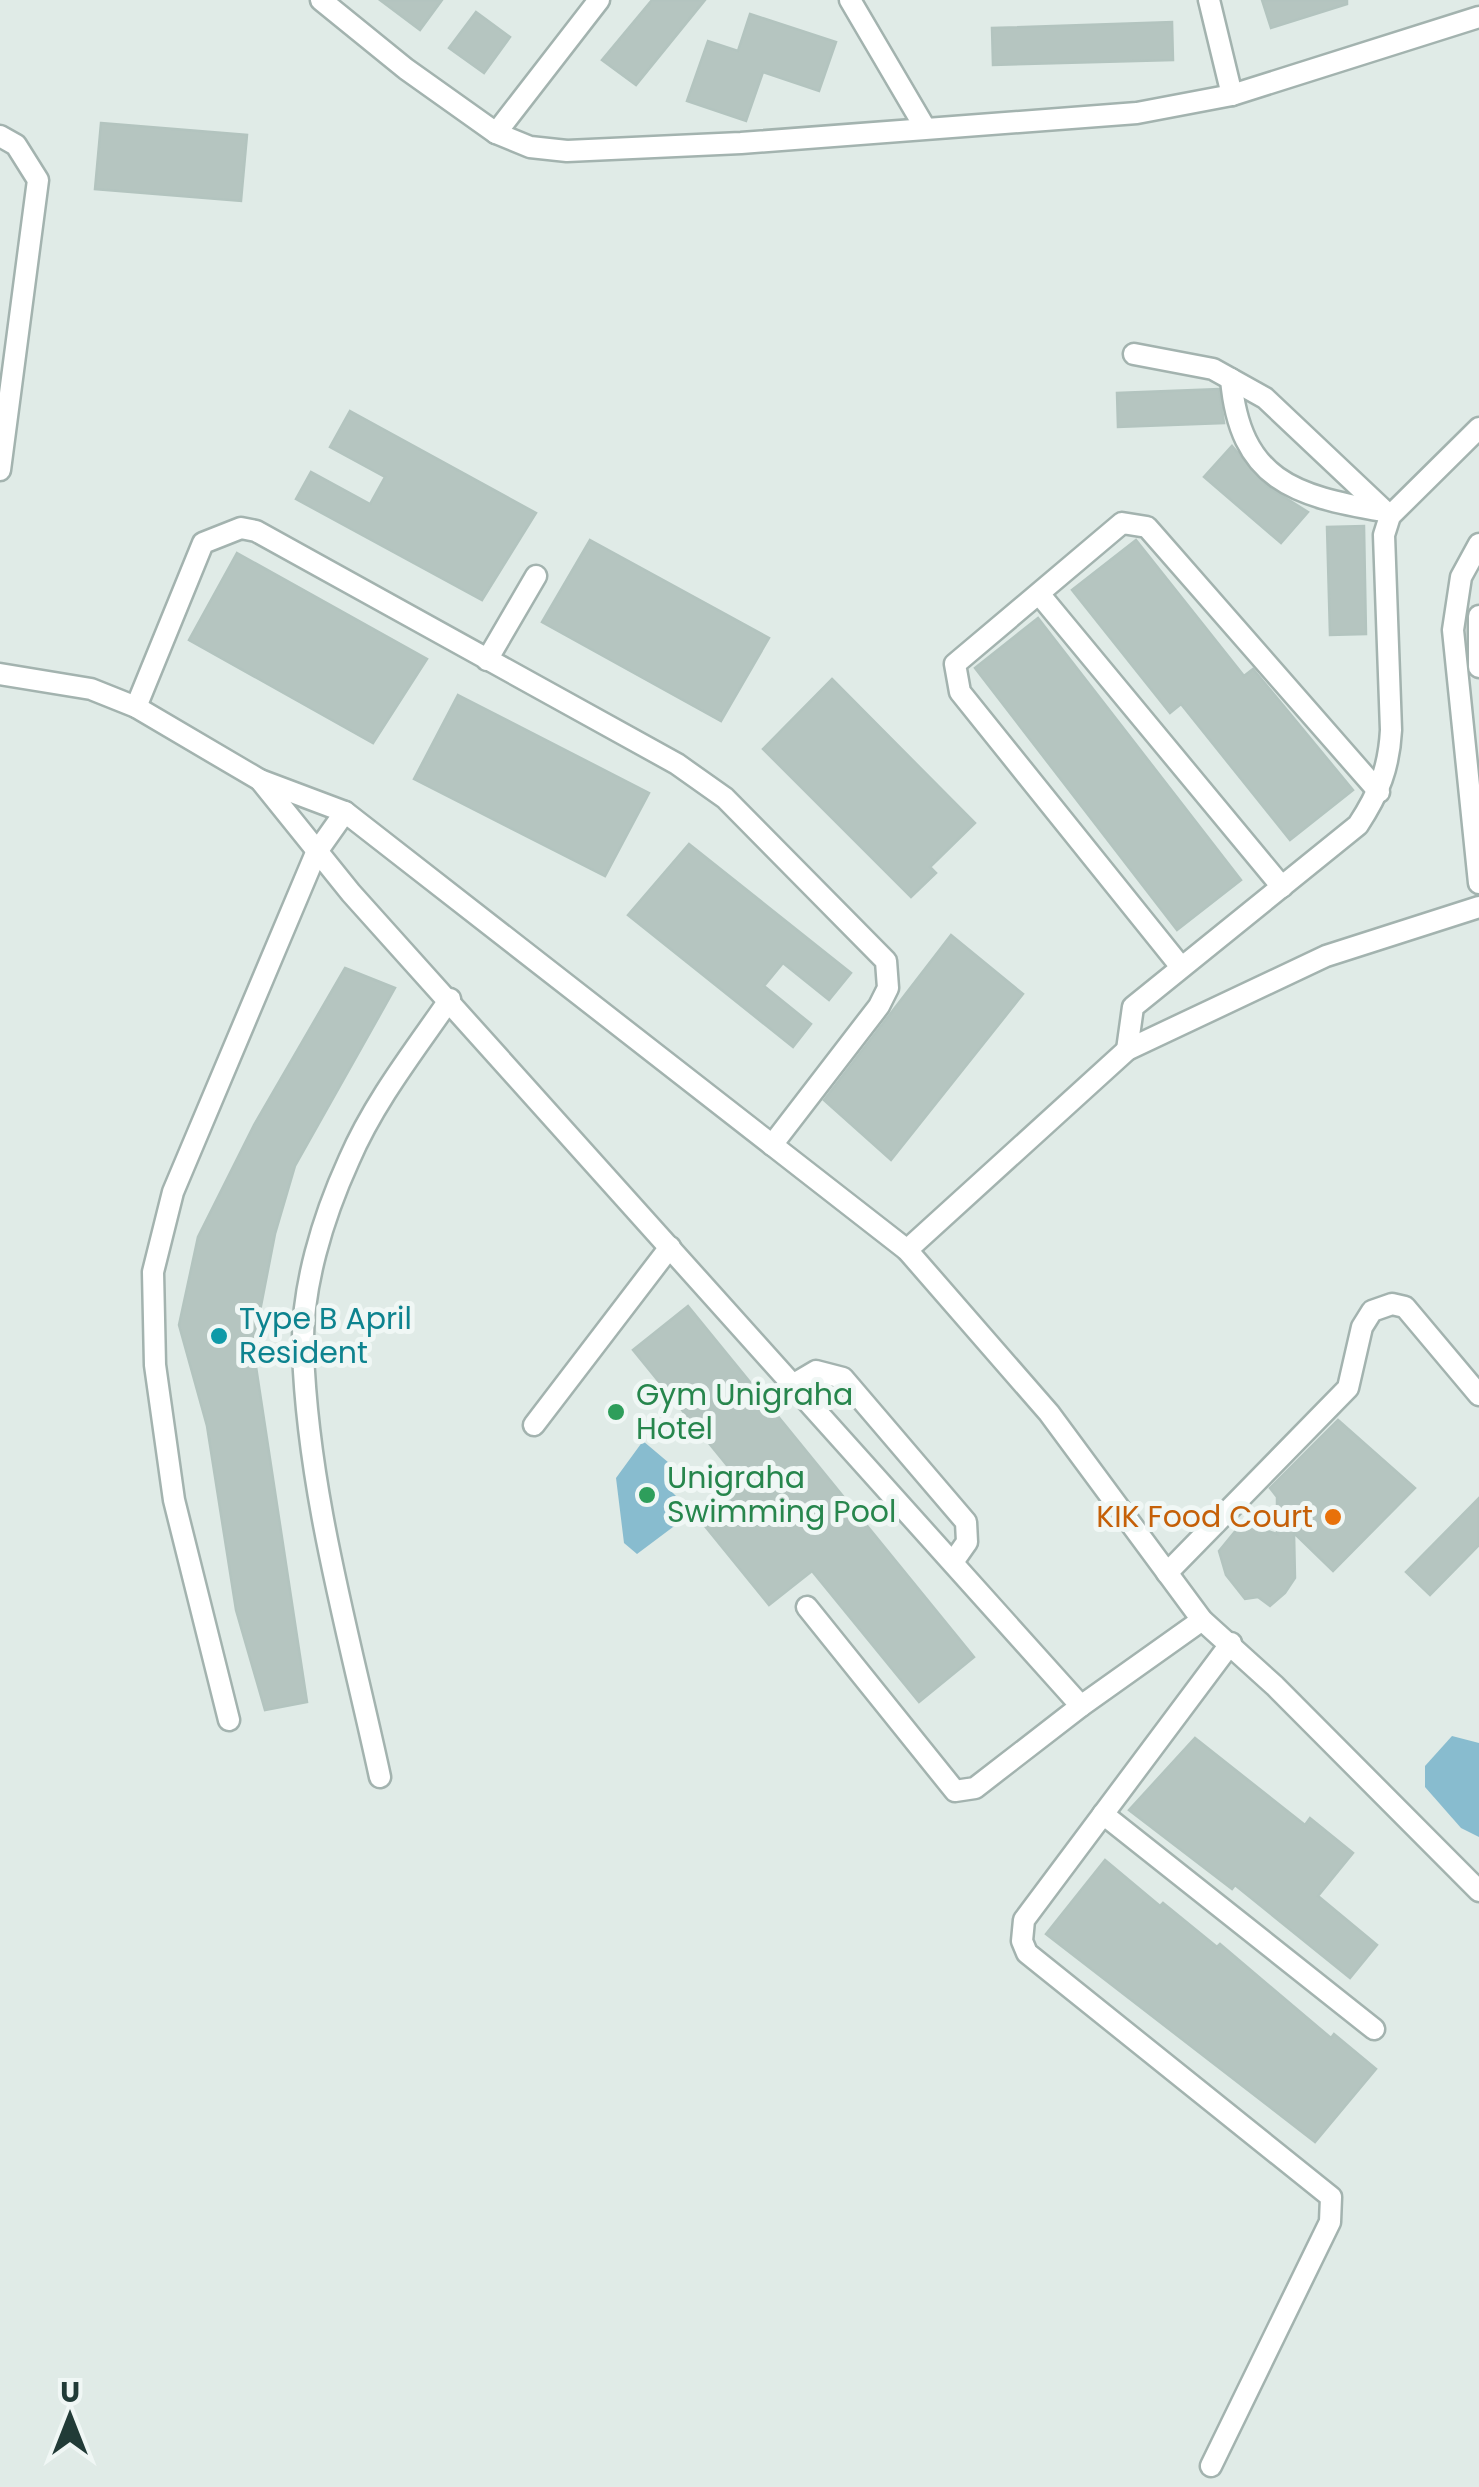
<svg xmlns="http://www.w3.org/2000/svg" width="1479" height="2487" font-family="Poppins,sans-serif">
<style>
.water{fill:#88bccf}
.building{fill:#b5c5c0;stroke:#b3c4bf;stroke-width:2.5}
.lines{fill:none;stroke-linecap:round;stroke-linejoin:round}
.minor-casing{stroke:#a3b3af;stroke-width:25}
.minor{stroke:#fff;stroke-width:20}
.culture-dot{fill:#0f9aa8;stroke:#f0f7f5;stroke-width:4}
.leisure-dot{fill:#2e9e5b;stroke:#f0f7f5;stroke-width:4}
.food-dot{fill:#e8710a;stroke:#f0f7f5;stroke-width:4}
.labels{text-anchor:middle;stroke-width:10;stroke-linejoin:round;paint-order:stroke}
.culture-label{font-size:30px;fill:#0d838f;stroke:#f0f7f5;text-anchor:start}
.leisure-label{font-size:30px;fill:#27864d;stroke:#f0f7f5;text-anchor:start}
.food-label{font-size:30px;fill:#c56008;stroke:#f0f7f5;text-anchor:end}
</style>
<rect width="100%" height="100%" fill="#e0ebe7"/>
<g class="water">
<path d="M643,1441l32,27 -4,23 8,8 -2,25 -40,30 -13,-11 -8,-65z"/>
<path d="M1452,1736l27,7v94l-18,-9 -36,-41v-21z"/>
</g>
<g class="building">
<path d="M380,0h62l-22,30z"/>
<path d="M652,0h53l-69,85 -34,-25z"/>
<path d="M1262,0h85v4l-76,24z"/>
<path d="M476,12l34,25 -26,36 -35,-25z"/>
<path d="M750,14l86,28 -17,49 -56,-19 -17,49 -59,-20 21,-60 30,10z"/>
<path d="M1172,22l1,38 -180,5 -1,-37z"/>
<path d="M101,123l146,12 -6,66 -146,-12z"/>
<path d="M1219,389l5,34 -106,4 -1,-34z"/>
<path d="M350,411l186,102 -54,87 -186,-101 15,-27 59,32 15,-27 -55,-30z"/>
<path d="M1232,446l36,41 40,25 -27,31 -77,-66z"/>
<path d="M1364,526l2,108 -36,1 -3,-108z"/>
<path d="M590,540l179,98 -48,83 -179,-99z"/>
<path d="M1136,540l108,136 9,-7 100,121 -63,50 -109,-136 -11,9 -98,-123z"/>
<path d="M237,553l190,106 -54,84 -184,-103z"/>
<path d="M1038,618l203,262 -64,50 -202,-262z"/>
<path d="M832,679l143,144 -45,44 6,6 -25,24 -148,-148z"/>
<path d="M458,695l191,98 -44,83 -191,-97z"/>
<path d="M689,844l162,129 -22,27 -46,-37 -19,23 47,38 -18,23 -165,-132z"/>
<path d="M951,935l72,59 -132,166 -67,-60z"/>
<path d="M345,968l50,20 -100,178 -20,68 -22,113 54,355 -42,8 -29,-100 -29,-184 -28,-101 19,-88 56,-112z"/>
<path d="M688,1306l286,351 -55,45 -107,-131 -43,34 -69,-85 43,-35 -110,-135z"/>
<path d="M1338,1420l77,68 -82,83 -39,-38 1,45 -10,15 -15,13 -12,-9 -13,2 -19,-24 -7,-24 23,-28 35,11v-37l-7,-9z"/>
<path d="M1479,1498v47l-49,50 -24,-23z"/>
<path d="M1195,1738l110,87 5,-7 43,35 -35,43 59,49 -27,33 -115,-93 -3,4 -103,-79z"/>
<path d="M1105,1860l55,46 3,-3 54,44 3,-3 111,94 3,-4 42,35 -61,73 -269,-208z"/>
</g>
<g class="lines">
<g class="minor-casing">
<g id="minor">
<path d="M321,0l85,69 90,64 34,14 37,4 174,-8 396,-30 95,-18 247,-78"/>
<path d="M850,0l74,126"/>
<path d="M1209,0l23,95"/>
<path d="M496,133l103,-133"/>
<path d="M0,136l16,9 22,35 -38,290"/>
<path d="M1134,354l79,15 52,29 125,118"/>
<path d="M1231,379c9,101 63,117 152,132"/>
<path d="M1479,544l-18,33 -8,53 26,253"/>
<path d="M1040,595l242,292"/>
<path d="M1479,616v51"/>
<path d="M487,660l49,-84"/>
<path d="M0,674l91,15 45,18 124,73 85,32 562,438 142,163 153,207 73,66 204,205"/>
<path d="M136,707l67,-164 38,-15 15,3 421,233 48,34 161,163 2,27 -9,18 -107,139"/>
<path d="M260,780l91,113 730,813 121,-86"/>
<path d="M1181,967l-221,-275 -5,-28 167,-141 25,4 232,265"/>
<path d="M1127,1050l6,-43 225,-182c21,-32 31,-57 33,-95l-7,-195 6,-19 89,-88"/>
<path d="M907,1250l220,-200 199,-94 153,-49"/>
<path d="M794,1384l22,-13 27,7 123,144 1,20 -14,20"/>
<path d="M534,1425l136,-178"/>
<path d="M1167,1573l181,-185 14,-61 10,-16 20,-7 13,3 74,88"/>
<path d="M807,1607l148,184 20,-3 106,-82"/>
<path d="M229,1720l-55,-220 -19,-135 -2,-93 20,-80 143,-339 29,-41"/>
<path d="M380,1777c-30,-139 -72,-283 -77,-426 -2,-63 20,-134 46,-191 25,-58 65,-109 101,-161"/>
<path d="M1103,1814l271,215"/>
<path d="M1211,2466l119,-244 1,-25 -304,-244 -5,-12 2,-21 207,-277"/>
</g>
</g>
<use href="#minor" class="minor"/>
</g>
<circle class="culture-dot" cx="219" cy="1336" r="10"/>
<g class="leisure-dot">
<circle cx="616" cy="1412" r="10"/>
<circle cx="647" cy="1495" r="10"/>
</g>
<circle class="food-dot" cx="1333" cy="1517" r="10"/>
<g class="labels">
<g class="culture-label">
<text x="239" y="1329">Type B April<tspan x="239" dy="34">Resident</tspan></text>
</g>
<g class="leisure-label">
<text x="636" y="1405">Gym Unigraha<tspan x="636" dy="34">Hotel</tspan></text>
<text x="667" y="1488">Unigraha<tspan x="667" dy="34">Swimming Pool</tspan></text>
</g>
<g class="food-label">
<text x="1313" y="1527">KIK Food Court</text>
</g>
</g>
<g transform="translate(70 2417)" stroke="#f0f7f5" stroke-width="8" paint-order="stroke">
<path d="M0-8L18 38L0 25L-18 38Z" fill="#213b37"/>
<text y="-15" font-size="28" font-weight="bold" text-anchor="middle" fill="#213b37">U</text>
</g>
</svg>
